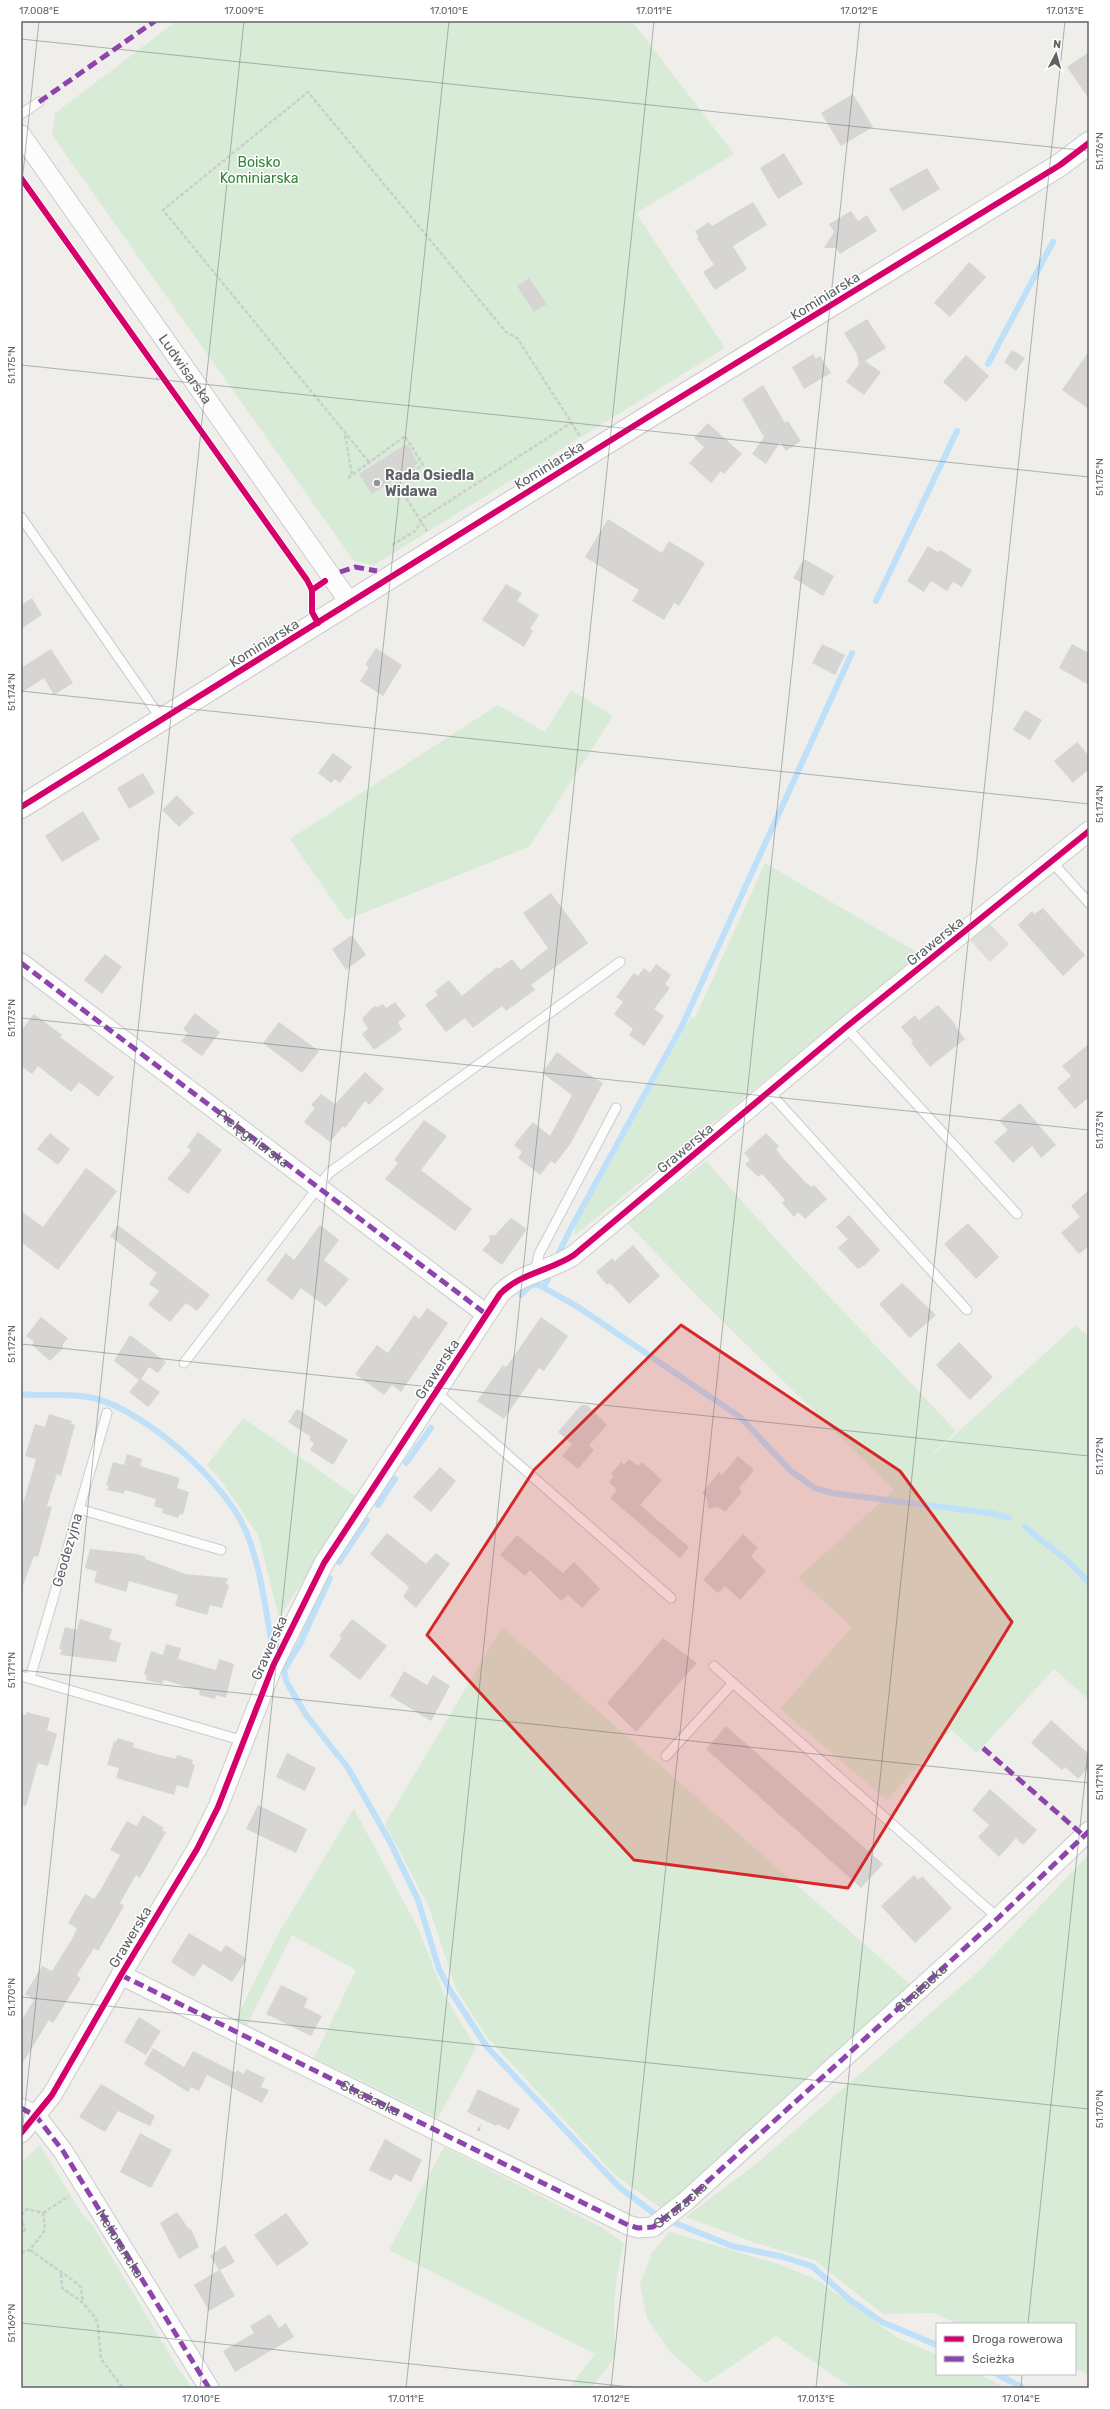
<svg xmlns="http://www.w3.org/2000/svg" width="1110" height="2409" font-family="Rubik,sans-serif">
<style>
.industrial{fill:#dfddda}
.green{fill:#d8ebd6}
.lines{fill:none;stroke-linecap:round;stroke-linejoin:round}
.stream{stroke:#bfe0f9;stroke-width:6}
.building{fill:#d6d5d3}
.lane-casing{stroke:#cbcccc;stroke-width:11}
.street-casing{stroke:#cbcccc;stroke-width:21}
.secondary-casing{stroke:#cacacb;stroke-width:24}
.path{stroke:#cacfcc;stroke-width:2.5;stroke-dasharray:4 2;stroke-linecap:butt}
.lane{stroke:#fdfcfc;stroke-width:9}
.street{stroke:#fdfcfc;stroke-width:19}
.secondary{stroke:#fdfcfc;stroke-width:22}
.quiet{stroke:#8e44ad;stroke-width:5;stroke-dasharray:10 5;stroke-linecap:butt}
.cycleway-casing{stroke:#fff;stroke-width:8}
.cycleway{stroke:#d6006c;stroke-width:6}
.marked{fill:#d62828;fill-opacity:0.2;stroke:#d62828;stroke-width:3;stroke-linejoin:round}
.ticks{fill:none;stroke:#5f6368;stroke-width:1;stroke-opacity:0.45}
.poi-dot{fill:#919496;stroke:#fff;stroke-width:1.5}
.labels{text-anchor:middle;stroke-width:3;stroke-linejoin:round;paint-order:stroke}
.park-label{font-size:14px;fill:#348238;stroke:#fff}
.street-label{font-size:14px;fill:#5f6368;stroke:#fff}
.poi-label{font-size:14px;font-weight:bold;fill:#5f6368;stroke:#fff;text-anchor:start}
.neatline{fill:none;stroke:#5f6368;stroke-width:1.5}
.ticks-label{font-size:10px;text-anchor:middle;fill:#5f6368}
</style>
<rect width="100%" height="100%" fill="#efeeea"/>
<path class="industrial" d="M990,924l19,20 -19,18 -20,-22z"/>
<g class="green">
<path d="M177,21h455l102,133 -98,59 89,135 -351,217 -20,-4 -302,-426 3,-22z"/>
<path d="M571,690l42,26 -84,131 -183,73 -56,-81 208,-134 47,27z"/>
<path d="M765,863l155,91 -346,282 2,-12 115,-207 4,1z"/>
<path d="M706,1161l86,96 164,174 -39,38 158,-143 14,10v364l-35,-31 -77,84 -26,-23 -64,70 -107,-91 72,-82 -54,-49 96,-88 -194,-191 -73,-76z"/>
<path d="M243,1418l114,79 -78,121 -21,-83 -36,-53 -15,-17z"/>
<path d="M502,1627l409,358 -249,224 -48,-35 -127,-137 -31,-48 -27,-82 -44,-83z"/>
<path d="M354,1809l65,121 24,62 33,56 -38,70 -124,-60 42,-88 -64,-35 -45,90 -11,-6 45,-90z"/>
<path d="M1089,1854v534v-13l-14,-7v-44h-117l-24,-11 -51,1 -69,-54 -58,-17 -70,-26 71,-54 222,-192z"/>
<path d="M40,2145l42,69 11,12 84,141 15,21h-171v-225z"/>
<path d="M444,2147l157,80 23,16c-10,38 -12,74 -8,112l-24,33h-23l26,-34 -206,-104z"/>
<path d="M669,2232l113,33 37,16 79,57 39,17v19h42l27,14h-154l-76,-52 -70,47 -35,-30 -24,-35 -7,-34 12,-31z"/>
</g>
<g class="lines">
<g class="stream">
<path d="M988,364l65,-122"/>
<path d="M876,601l81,-170"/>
<path d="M556,1259l14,-29 111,-202 171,-375"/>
<path d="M544,1286l4,-7"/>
<path d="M521,1295l9,-9 7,-2 41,23 162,110 51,54 24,17 17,5 157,20 20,5"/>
<path d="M21,1394c24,3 48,-2 73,4 53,14 133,85 153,136 14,34 18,74 25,110"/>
<path d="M406,1463l25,-35"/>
<path d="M378,1505l17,-26"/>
<path d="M1025,1527l44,35 20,21"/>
<path d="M339,1562l28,-42"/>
<path d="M330,1578l-30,66 -16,26 2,11 20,34 42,53 41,72 29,60 21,69 12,23 36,55 132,140 36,27"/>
<path d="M675,2223l57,23 51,11 29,9 38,34 32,22 55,23"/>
<path d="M997,2374l26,14"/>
</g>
</g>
<g class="building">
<path d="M1089,52v47l-22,-32z"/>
<path d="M853,94l20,33 -32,19 -20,-33z"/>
<path d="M784,153l19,31 -25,15 -18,-31z"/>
<path d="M927,168l13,21 -37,22 -14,-22z"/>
<path d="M753,202l14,23 -34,21 14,23 -32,21 -12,-18 11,-7 -17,-27 1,-2 -3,-5 14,-9 3,4z"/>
<path d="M851,211l7,10 9,-6 10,16 -37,23 -4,-6h-12l10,-16 -5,-8z"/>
<path d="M969,262l17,15 -36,40 -16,-14z"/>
<path d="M529,278l18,26 -13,8 -17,-26z"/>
<path d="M867,319l19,29 -21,13 16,11 -17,23 -18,-13 13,-18 -2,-10 -13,-21z"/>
<path d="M1012,350l13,8 -9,13 -12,-9z"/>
<path d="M1089,351v58l-27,-19z"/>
<path d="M813,354l3,5 4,-3 11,17 -27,16 -12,-22z"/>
<path d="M966,355l23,21 -23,26 -23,-20z"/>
<path d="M763,385l22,38 3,-2 13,20 -15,10 -6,-9 -14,22 -14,-10 12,-17 -22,-38z"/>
<path d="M708,423l34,31 -18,20 -3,-3 -10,12 -22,-20 15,-16 -10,-9z"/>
<path d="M408,445l10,18 -3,2 1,1 -44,28 -13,-20 44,-28z"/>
<path d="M608,519l54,34 7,-12 36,22 -26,43 -5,-3 -10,17 -32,-19 7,-11 -54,-33z"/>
<path d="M928,546l10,6 2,-2 32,20 -10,17 -9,-5 -6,9 -16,-10 -7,11 -17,-11z"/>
<path d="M804,559l30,17 -11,20 -30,-18z"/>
<path d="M506,584l16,9 -5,8 22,14 -9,14 3,2 -9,16 -42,-27z"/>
<path d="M32,598l10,17 -21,14v-24z"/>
<path d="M822,644l23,11 -10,20 -23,-12z"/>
<path d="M1072,644l17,9v32l-30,-17z"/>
<path d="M376,648l26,17 -19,31 -23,-15 9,-14 -4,-2z"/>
<path d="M51,649l22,34 -19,12 -10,-17 -23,15v-25z"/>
<path d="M1025,710l17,10 -12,20 -17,-10z"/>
<path d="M1077,742l12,14v13l-16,14 -19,-22z"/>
<path d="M333,753l19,14 -12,16 -5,-4 -4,4 -13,-10z"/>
<path d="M143,773l12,20 -26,16 -12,-21z"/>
<path d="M177,795l17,18 -15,14 -17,-17z"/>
<path d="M83,811l17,28 -38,23 -17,-26z"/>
<path d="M551,893l37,50 -57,42 4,5 -29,21 -4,-5 -29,22 -8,-10 -19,14 -21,-27 13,-10 -3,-4 14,-11 13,16 35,-29 2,2 13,-10 9,11 27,-22 -25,-35z"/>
<path d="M1043,908l42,47 -22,21 -45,-51 14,-14 2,3z"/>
<path d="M352,935l14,20 -20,15 -14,-21z"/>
<path d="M105,954l17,13 -20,27 -18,-14z"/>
<path d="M656,964l15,11 -6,9 5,4 -16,21 10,7 -20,30 -15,-11 4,-6 -19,-15 9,-12 -7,-5 18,-24 4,3 6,-8 6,5z"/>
<path d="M395,1002l11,14 -8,6 4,8 -28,20 -12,-16 6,-5 -6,-10 12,-13 4,1 5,-3 3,4z"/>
<path d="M938,1005l18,20 -1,1 10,13 -35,28 -19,-24 2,-2 -12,-14 14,-12 4,5z"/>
<path d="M195,1013l25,19 -18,24 -21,-15 7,-8 -5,-4z"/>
<path d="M34,1014l28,21 -2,2 54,40 -16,20 -19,-15 -8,10 -33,-26 -6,8 -11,-8v-35z"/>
<path d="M279,1022l40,29 -17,22 -39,-30z"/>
<path d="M1089,1044v53l-14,12 -18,-21 14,-12 -9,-10z"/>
<path d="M557,1052l24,18 22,13 -32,60 -16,21 -4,-3 -11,14 -22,-17 4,-6 -8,-7 19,-23 17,14 22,-41 -30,-22z"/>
<path d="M365,1072l19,17 -15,16 -4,-4 -20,27 -2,-2 -13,16 -26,-20 11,-14 -4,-3 10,-11 14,10z"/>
<path d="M1020,1103l36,42 -15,13 -9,-12 -19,17 -19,-21 14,-12 -9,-9z"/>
<path d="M424,1120l23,16 -26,34 51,39 -17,22 -70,-52 13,-16 -4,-3z"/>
<path d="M198,1132l24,18 -34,44 -21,-15 24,-29 -4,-3z"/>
<path d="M50,1133l20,16 -12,16 -21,-16z"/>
<path d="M766,1133l13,13 -3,3 5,7 24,26 7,5 2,-2 13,14 -22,20 -7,-7 -4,5 -12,-14 3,-3 -23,-26 -4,3 -13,-13 5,-4 -6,-7z"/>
<path d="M86,1168l31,23 -59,79 -37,-28v-31l22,16z"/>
<path d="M1089,1190v56l-10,8 -18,-21 19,-16 -9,-11z"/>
<path d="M849,1215l31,35 -15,15 -7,4 -20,-21 10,-9 -12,-12z"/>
<path d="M511,1218l16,11 -25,36 -20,-15 8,-9 -1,-6h6z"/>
<path d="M968,1223l31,34 -23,22 -32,-35z"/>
<path d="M118,1225l92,70 -13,16 -11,-8 -16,19 -22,-17 11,-14 -10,-7 8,-11 -47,-37z"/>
<path d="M320,1225l19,15 -15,20 25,19 -23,28 -25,-19 -9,12 -26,-20 20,-27 8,7z"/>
<path d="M633,1245l27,31 -31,28 -19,-21 -3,2 -11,-13 16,-14 3,3z"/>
<path d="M902,1283l34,32 -26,23 -31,-34z"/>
<path d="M427,1308l21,15 -47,69 -9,-7 -8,10 -29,-21 22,-29 11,8 26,-38 6,4z"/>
<path d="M41,1317l27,21 -5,6v4l-13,13 -18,-16 2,-3 -8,-6z"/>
<path d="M541,1317l27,19 -24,35 -5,-3 -35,51 -27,-18 26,-36 3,2z"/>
<path d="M130,1335l36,27 -8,11 -9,-6 -8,12 19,13 -12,15 -19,-15 10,-12 -25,-19z"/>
<path d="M959,1342l34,35 -23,23 -34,-35z"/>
<path d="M581,1405h6l20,20 -18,20 5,5 -16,19 -16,-13 10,-12 -14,-12z"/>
<path d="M297,1409l51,31 -15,25 -23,-15 4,-7 -5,-3 2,-3 -23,-15z"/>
<path d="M49,1414l23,7 -1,3 4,1 -14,51 -4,-2 -10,32 5,1 -14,50 -4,-1 -12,32 -1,-77 15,-52 -11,-3 10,-32 10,3z"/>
<path d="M127,1454l15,5 -2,7 40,12 -3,10 12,4 -6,23 -3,-1 -2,4 -16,-5 1,-4 -9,-3 2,-7 -31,-9 -1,4 -17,-4 2,-4 -3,-1 7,-23 11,3z"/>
<path d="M738,1456l16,14 -15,18 3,4 -17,20 -7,-5 -10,2 -1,-11 -5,-5 17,-21 3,3z"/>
<path d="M629,1459l9,7 4,-4 20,18 -22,25 49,42 -9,11 -70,-60 7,-8 -8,-8 5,-6 -3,-2 10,-12 3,3z"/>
<path d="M440,1467l16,14 -25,31 -18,-15z"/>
<path d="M387,1533l39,31 10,-11 14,11 -34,44 -13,-11 6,-10 -39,-33z"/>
<path d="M743,1534l15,14 -7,8 15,15 -26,29 -15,-14 -7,7 -15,-13z"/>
<path d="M517,1535l46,38 11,-11 26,27 -18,19 -14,-13 -7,6 -31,-31 -5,6 -25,-21z"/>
<path d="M90,1549l47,5 9,3 -1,2 41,15 42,4 -2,6 3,1 -7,23 -12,-3 -3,10 -32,-9 3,-11 -49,-14 -3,11 -32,-10 3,-10 -12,-4z"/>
<path d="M80,1619l32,10 -3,10 12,4 -5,19 -56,-7 2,-5 -3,-1 6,-22 12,3z"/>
<path d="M352,1619l35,27 -27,34 -31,-24 13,-18 -3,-2z"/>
<path d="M663,1638l34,25 -61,69 -29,-29z"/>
<path d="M166,1644l15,4 -3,11 38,11 3,-11 15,5 -8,34 -10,-3 -1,4 -16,-4 1,-4 -36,-11 -2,4 -16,-4 1,-5 -3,-1 7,-23 12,4z"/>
<path d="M404,1671l23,14 6,-10 17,11 -19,35 -41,-25z"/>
<path d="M26,1712l24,6 -3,12 10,4 -9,32 -10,-3 -12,43 -5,-1v-91l5,1z"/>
<path d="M1051,1720l38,34v13l-11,12 -13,-12 -3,3 -31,-27z"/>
<path d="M726,1726l157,138 -22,24 -155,-139z"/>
<path d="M118,1738l16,5 -1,4 23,7 20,5 1,-4 16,5 -1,4 3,1 -7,23 -11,-3 -3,10 -58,-17 3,-10 -12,-3 7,-24 2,1z"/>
<path d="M287,1753l29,15 -11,23 -29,-14z"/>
<path d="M990,1789l47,41 -14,15 -7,-7 -17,19 -21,-20 11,-12 -17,-15z"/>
<path d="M258,1805l49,24 -11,24 -50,-24z"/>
<path d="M143,1815l21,13 -2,2 4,2 -26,46 -4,-3 -16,28 4,3 -26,45 -4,-3 -16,25 -1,3 4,2 -28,45 -4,-3 -28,46v-45l13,-21 -9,-6 17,-28 10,5 20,-32 5,-11 -9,-5 17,-29 9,5 7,-10 19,-34 -10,-5 17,-29 10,5z"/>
<path d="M914,1875l4,5 4,-4 30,32 -37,35 -34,-37z"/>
<path d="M189,1933l32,19 5,-7 21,14 -15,23 -29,-18 -9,13 -23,-15z"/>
<path d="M281,1985l27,13 -4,9 18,9 -11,20 -45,-22z"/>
<path d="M139,2017l22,14 -15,24 -22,-13z"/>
<path d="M153,2048l31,19 9,-16 43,22 1,-3 7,4 2,-5 19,9 -4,9 8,3 -7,13 -55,-28 -8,16 -8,-4 -3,5 -44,-28z"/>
<path d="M101,2084l54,32 -5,10 -32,-15 -13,21 -26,-15z"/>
<path d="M478,2089l42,20 -11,21 -12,-6 -1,2 -29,-14z"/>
<path d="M140,2133l32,17 -21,38 -31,-16z"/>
<path d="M385,2139l37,21 -11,22 -16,-8 -4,7 -22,-11z"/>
<path d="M177,2212l11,16 3,1 8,18 -20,12 -19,-36z"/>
<path d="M286,2213l23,31 -32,22 -23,-31z"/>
<path d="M225,2245l10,17 -15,8 15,26 -26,15 -15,-26 25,-15 -9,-14z"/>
<path d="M270,2314l9,14 7,-5 8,14 -59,35 -12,-21 31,-18 -4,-7z"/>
</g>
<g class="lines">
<g class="lane-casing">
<g id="lane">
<path d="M21,114l18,-12"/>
<path d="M21,517l141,203"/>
<path d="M1052,862l37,41"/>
<path d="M846,1027l171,187"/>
<path d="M770,1093l197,217"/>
<path d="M535,1273l4,-19 77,-146"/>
<path d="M184,1363l145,-190 291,-211"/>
<path d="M436,1392l235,206"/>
<path d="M79,1509l142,41"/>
<path d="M714,1666l284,252"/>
<path d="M21,1676l223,65"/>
<path d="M30,1678l77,-265"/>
<path d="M666,1756l67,-73"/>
</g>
</g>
<g class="street-casing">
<g id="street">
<path id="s1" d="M21,135l329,468"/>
<path d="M21,963l465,351"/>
<path d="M121,1975l507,250 10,3 15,-1 33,-26 312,-283 91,-87"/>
<path id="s2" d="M21,2108l15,8 27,35 146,237"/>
<path d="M21,2133l31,-38 69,-120 76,-126 21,-42 55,-141 51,-103 176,-269c20,-21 50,-23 74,-39l272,-228 243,-196"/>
</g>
</g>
<g class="secondary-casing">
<path id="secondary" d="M21,807l632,-393 407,-249 29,-22"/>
</g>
<g class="path">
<path d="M156,379l9,-6"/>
<path d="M345,435l7,40"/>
<path d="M369,462l-206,-252 145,-118 198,240 11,6 63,98"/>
<path d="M348,478l57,-42 18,29 -27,17 31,49"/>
<path d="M392,545l23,-14 8,-13 148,-95"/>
<path d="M478,2131l3,-6"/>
<path d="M43,2213l26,-17"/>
<path d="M21,2215l6,-6 16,4"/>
<path d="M21,2217l4,13 -4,4"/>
<path d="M30,2250l48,34 3,4 2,15"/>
<path d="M21,2252l9,-2 15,-20 -2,-17"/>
<path d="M61,2274l1,14 21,15 12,14 3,9 3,33 22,29"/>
</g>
<use href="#lane" class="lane"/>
<use href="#street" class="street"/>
<use href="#secondary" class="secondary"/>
<g class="quiet">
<path d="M39,102l116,-81"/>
<path d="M340,572l15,-5 22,4"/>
<path id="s3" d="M21,963l465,351"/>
<path d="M983,1748l101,88"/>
<path id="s4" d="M121,1975l507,250 10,3 15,-1 33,-26 312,-283 91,-87"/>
<path d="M21,2108l15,8 27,35 146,237"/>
</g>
<g class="cycleway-casing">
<g id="cycleway">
<path d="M21,178l286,402 5,10"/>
<path d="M318,623l-6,-11v-22l13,-9"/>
<path d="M21,807l632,-393 407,-249 29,-22"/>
<path d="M21,2133l31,-38 69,-120 76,-126 21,-42 55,-141 51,-103 176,-269c20,-21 50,-23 74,-39l272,-228 243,-196"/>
</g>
</g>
<use href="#cycleway" class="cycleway"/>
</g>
<path class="marked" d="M681,1325l219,146 112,151 -164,266 -214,-28 -207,-225 107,-165z"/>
<path class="ticks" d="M21,39l1068,112M21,192l18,-171M21,365l1068,112M21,691l1068,113M21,1018l1068,112M21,1344l1068,112M21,1670l1068,113M21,1997l1068,112M21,2144l223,-2123M21,2323l619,65M1028,2324l61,-583M200,2388l249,-2367M406,2388l248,-2367M611,2388l249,-2367M816,2388l249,-2367M1021,2388l1,-14"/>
<circle class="poi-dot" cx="377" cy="483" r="4"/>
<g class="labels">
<g class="park-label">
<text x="259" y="167">Boisko<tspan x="259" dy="16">Kominiarska</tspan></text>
</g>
<g class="street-label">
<text transform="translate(825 296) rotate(-32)" y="5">Kominiarska</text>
<text dy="5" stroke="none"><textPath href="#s1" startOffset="286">Ludwisarska</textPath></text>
<text transform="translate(549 465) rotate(-32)" y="5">Kominiarska</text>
<text transform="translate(264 643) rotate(-32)" y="5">Kominiarska</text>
<text transform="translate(935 941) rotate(-39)" y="5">Grawerska</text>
<text dy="5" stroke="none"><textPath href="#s3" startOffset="291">Pielęgniarska</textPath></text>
<text transform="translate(685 1148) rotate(-40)" y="5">Grawerska</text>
<text transform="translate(437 1369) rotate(-57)" y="5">Grawerska</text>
<text transform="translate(67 1550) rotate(-74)" y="5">Geodezyjna</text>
<text transform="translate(269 1648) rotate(-66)" y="5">Grawerska</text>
<text transform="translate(130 1937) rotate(-59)" y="5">Grawerska</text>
<text dy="5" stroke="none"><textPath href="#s4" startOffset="950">Strażacka</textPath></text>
<text dy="5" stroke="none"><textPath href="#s4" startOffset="278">Strażacka</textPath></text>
<text dy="5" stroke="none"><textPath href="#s4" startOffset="626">Strażacka</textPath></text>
<text dy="5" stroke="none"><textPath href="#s2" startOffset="170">Meliorancka</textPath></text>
</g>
<g class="poi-label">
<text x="385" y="480">Rada Osiedla<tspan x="385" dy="16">Widawa</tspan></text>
</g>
</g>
<rect width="1110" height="2409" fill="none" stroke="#ffffff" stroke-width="44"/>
<rect x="936" y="2323" width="140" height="52" fill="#ffffff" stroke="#bfc1c3"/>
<rect x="944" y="2336" width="20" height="6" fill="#d6006c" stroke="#bfc1c3"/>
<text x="972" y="2343" font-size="12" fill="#5f6368">Droga rowerowa</text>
<rect x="944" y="2356" width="20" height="6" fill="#8e44ad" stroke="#bfc1c3"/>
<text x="972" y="2363" font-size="12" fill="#5f6368">Ścieżka</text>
<g transform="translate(1056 54) rotate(6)" stroke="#ffffff" stroke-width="3" paint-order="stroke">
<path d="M0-3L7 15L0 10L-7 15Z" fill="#5f6368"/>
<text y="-6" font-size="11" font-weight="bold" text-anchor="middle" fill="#5f6368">N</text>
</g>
<rect x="22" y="22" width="1066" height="2365" class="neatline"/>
<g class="ticks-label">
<text x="39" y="14">17.008°E</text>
<text x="244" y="14">17.009°E</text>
<text x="449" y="14">17.010°E</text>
<text x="654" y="14">17.011°E</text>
<text x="859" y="14">17.012°E</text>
<text x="1065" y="14">17.013°E</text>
<text transform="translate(1099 151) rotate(-90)" y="4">51.176°N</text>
<text transform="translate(11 365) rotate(-90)" y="4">51.175°N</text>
<text transform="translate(1099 477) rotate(-90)" y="4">51.175°N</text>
<text transform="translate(11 692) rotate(-90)" y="4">51.174°N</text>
<text transform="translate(1099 804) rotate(-90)" y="4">51.174°N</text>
<text transform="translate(11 1018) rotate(-90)" y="4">51.173°N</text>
<text transform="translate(1099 1130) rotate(-90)" y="4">51.173°N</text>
<text transform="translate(11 1344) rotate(-90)" y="4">51.172°N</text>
<text transform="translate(1099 1456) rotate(-90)" y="4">51.172°N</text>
<text transform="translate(11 1670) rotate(-90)" y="4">51.171°N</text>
<text transform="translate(1099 1782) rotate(-90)" y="4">51.171°N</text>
<text transform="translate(11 1997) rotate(-90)" y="4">51.170°N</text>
<text transform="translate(1099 2109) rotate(-90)" y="4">51.170°N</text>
<text transform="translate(11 2323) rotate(-90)" y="4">51.169°N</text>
<text x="201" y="2402">17.010°E</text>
<text x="406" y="2402">17.011°E</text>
<text x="611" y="2402">17.012°E</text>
<text x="816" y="2402">17.013°E</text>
<text x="1021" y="2402">17.014°E</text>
</g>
</svg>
